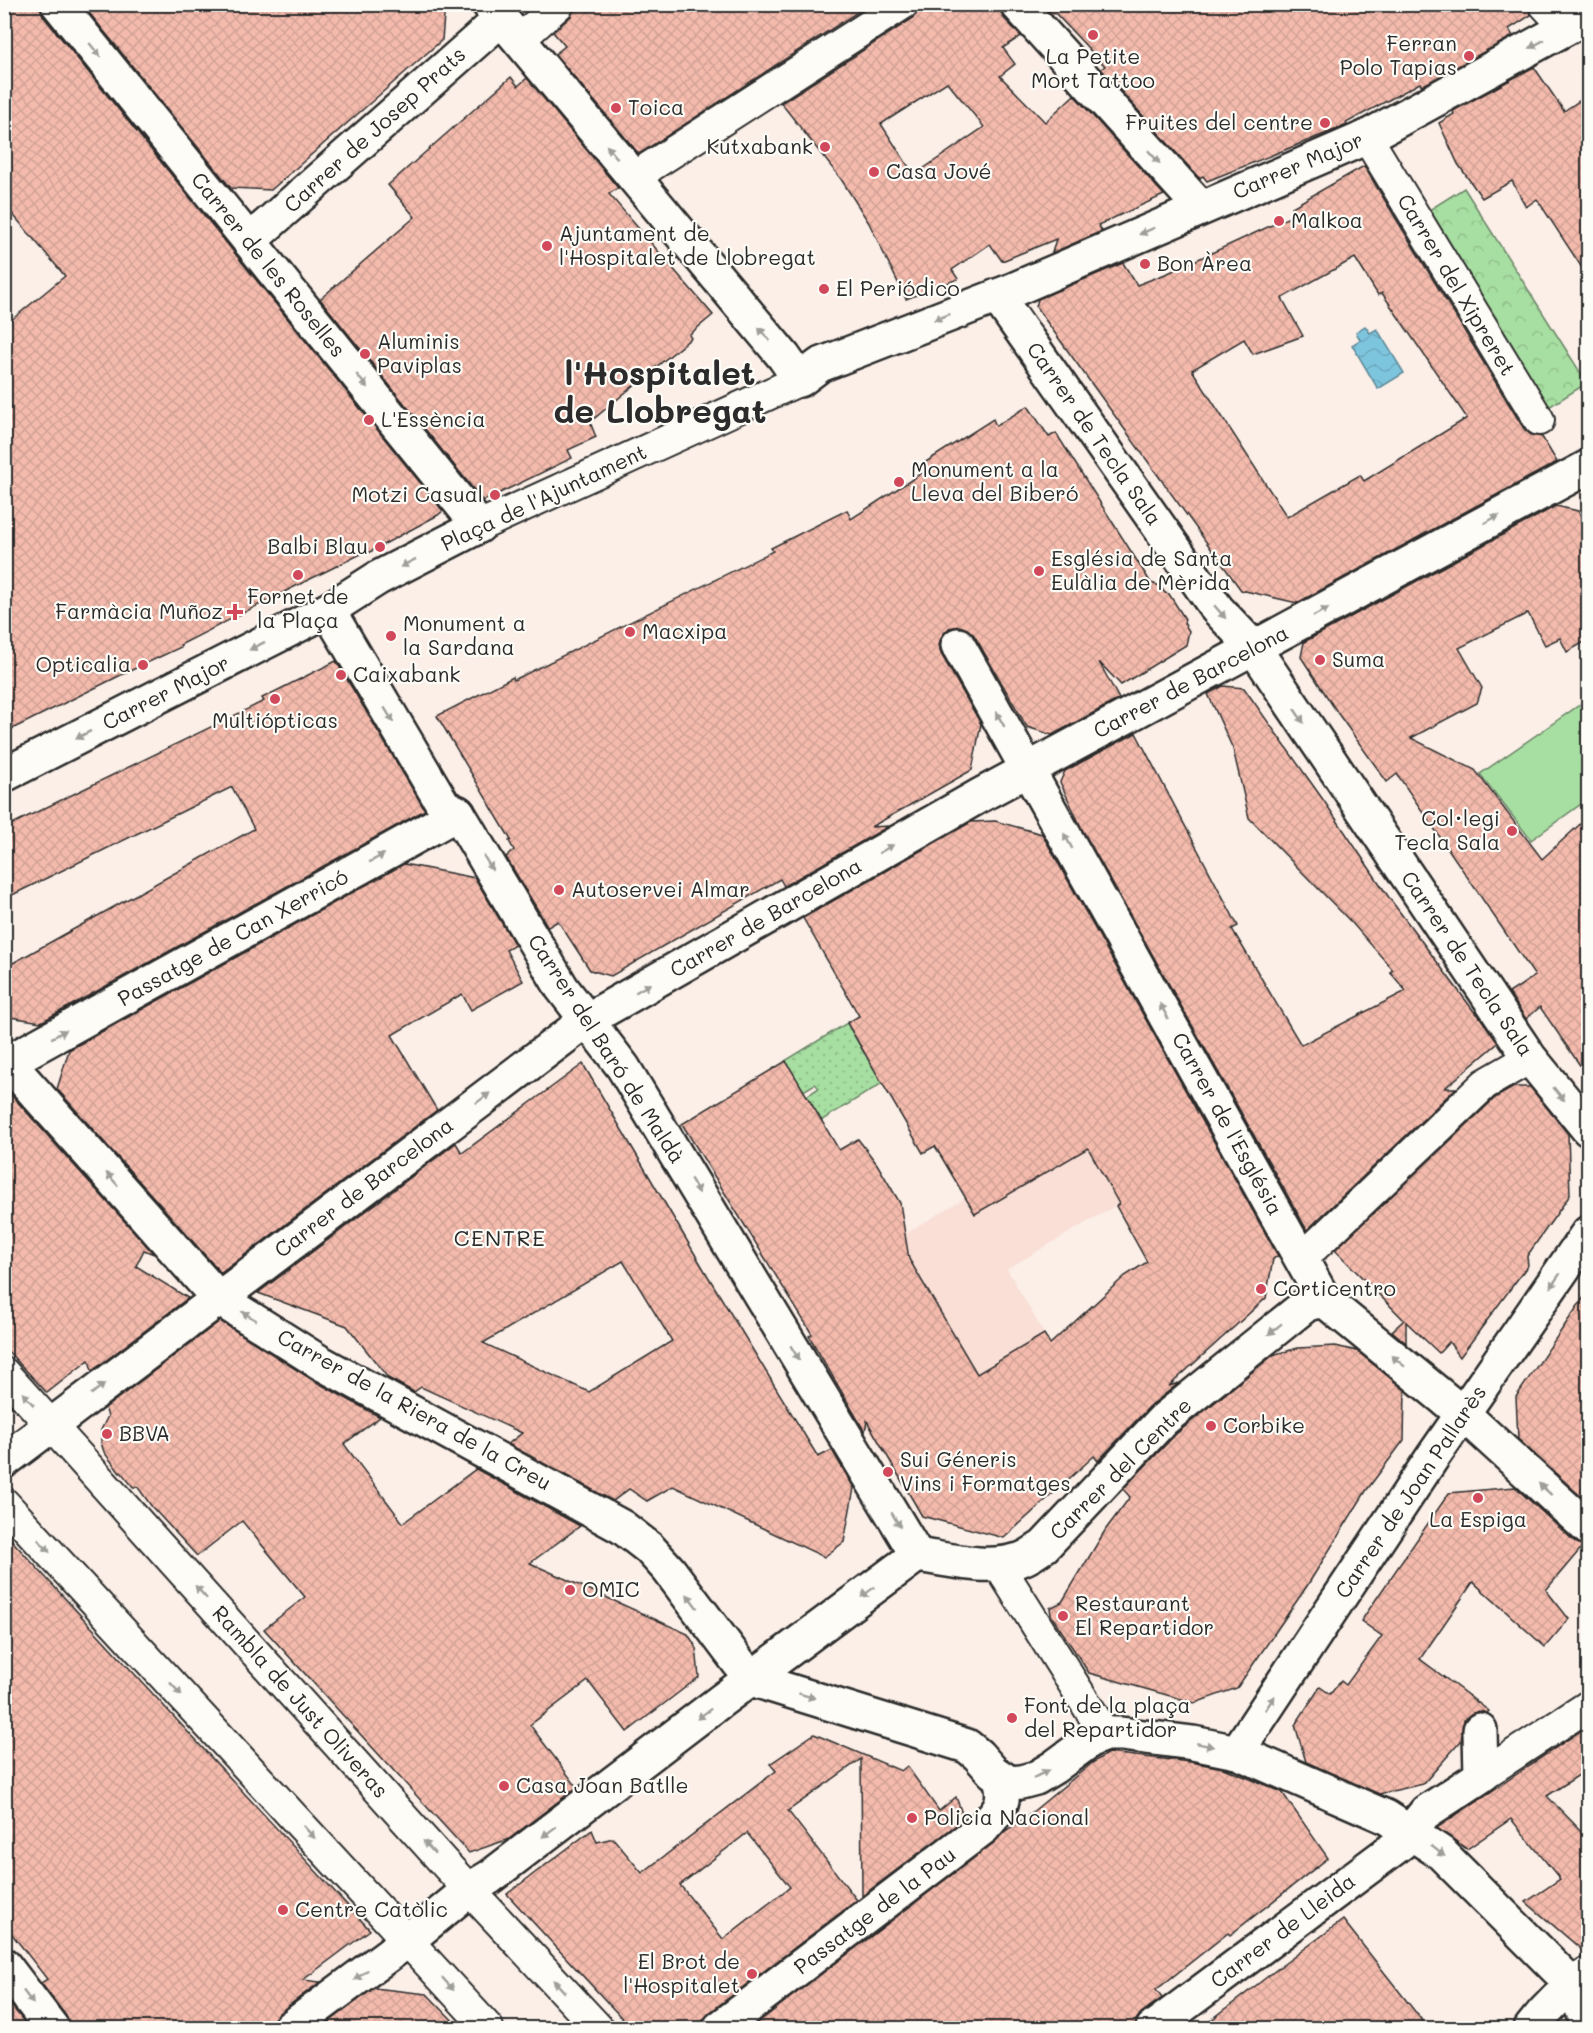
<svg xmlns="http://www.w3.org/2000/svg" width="1593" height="2033" font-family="Mali,sans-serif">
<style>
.built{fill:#f9dfd6}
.grass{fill:url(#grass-dots);stroke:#698466;stroke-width:1.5}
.park{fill:url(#park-crowns);stroke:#698466;stroke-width:1.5}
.pitch{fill:#a7dea1;stroke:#698466;stroke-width:1.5}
.water{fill:url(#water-waves);stroke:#5c8796;stroke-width:1.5}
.building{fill:url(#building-cross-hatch);stroke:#2b2b2b;stroke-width:1.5;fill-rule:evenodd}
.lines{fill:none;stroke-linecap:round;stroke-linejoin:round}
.pedestrian-casing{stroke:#2b2b2b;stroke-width:34}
.minor-casing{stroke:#2b2b2b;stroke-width:38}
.tertiary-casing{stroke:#2b2b2b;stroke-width:38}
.pedestrian{stroke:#fdfcf7;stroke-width:30}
.minor{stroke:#fdfcf7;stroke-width:33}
.tertiary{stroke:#fdfcf7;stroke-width:33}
.oneway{fill:#9e9e9b}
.poi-dot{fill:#d1495b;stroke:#fdfcf7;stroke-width:2}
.labels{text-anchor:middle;stroke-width:4.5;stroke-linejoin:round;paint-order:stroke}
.poi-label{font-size:21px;fill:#2b2b2b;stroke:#fdfcf7;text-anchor:start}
.street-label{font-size:21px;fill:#2b2b2b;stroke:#fdfcf7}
.neighbourhood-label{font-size:22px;letter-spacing:1.5px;fill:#2b2b2b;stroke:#fdfcf7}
.town-label{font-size:33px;font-weight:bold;fill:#2b2b2b;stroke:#fdfcf7}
</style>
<defs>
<pattern id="grass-dots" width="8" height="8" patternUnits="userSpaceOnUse" patternTransform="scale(1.5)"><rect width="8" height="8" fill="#a7dea1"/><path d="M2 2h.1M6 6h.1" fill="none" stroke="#90bf8b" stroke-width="1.8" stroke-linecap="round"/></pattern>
<pattern id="park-crowns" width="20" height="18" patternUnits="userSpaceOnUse" patternTransform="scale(1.5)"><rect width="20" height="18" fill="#a7dea1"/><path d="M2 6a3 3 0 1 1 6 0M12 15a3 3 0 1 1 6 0" fill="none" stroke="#90bf8b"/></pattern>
<pattern id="water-waves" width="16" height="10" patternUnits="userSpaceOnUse" patternTransform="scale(1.5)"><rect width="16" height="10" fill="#7dc5dd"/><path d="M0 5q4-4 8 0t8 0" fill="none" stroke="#6ca9be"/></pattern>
<pattern id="building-cross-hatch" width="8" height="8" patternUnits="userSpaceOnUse" patternTransform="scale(1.5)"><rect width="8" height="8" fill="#f4bbad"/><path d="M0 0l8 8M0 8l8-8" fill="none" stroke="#d1a195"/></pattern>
</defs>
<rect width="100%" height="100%" fill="#fbefe8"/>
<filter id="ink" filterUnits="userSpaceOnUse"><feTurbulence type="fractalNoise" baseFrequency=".0167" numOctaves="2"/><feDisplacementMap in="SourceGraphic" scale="12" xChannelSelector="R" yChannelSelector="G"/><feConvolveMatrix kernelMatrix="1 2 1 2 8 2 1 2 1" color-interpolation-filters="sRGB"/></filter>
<g filter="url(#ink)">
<path class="built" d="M1181,1094l32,55 -206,120 43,75 -168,106 -90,-148 173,-104 10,16z"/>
<path class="grass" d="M847,1023l17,30 30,23 -83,51 -14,-25 22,-14 -4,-4 -15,9 -15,-32z"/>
<path class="park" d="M1464,188l123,195 -38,24 -123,-195z"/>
<path class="pitch" d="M1588,699v100l-57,41 -51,-66z"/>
<path class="water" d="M1365,326l5,7 7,-4 27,44 -26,16 -26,-44 8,-5 -4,-8z"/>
<g class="building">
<path d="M4,4h36l3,12 400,495 -5,4 -70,38 -1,-2 -73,36 -114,58 1,2 -62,29 -115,57v-407l61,-50 -61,-72z"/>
<path d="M82,4h363l-3,36 -171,150 -40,-2z"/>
<path d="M576,4h294l-231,150 -84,-100 10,-8 -12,-14 18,-16z"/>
<path d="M920,4h79l4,13 18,19 -18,12 12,16 -15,12 45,46 29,-27 90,100 -66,30 4,6 -50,22 4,-14 -54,22 -12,-17 -38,26 6,9 -52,20 -37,-76 -28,-44 -60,-76 131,-84 6,-7zM947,82l37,45 -70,48 -33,-51z"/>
<path d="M1043,4h484l4,11 -22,14 4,7 -91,50 -2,-3 -74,40 1,2 -140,56 -4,-5 -4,2 -98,-109 4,-3 -50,-53 -3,2z"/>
<path d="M1534,67l30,44 24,-16v182l-51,-78 -11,8 -14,-26 -30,17 -24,-34 -19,-41 15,-9 -1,-3z"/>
<path d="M511,77l7,9 9,-8 91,110 -9,6 104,121 -24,20 2,3 -101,84 6,15 -28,13 4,8 -89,43 -163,-202 95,-82 -27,-32z"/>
<path d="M1364,166l160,263 7,6 11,2 15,25 -260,141 -56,-13 -205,-283 2,-8 85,-36 14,22 31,-12 128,-59 -4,-7zM1355,258l23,37 4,-2 85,125 -103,63 -4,-6 -73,42 -95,-147 52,-31 9,15 50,-18 -21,-38z"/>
<path d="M1028,406l21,31 7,-4 95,150 9,3 5,7 4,1 16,25 -1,4 5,8 -3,14 -65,40 -22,-23 20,37 -67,36 -25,-8 -53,-92 -7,-6 -8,-3 -10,2 -7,8 -3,8 2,10 40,70 -9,46 -101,57 18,-1 -105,60 -4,-7 -169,97 -21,-6 -32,-49 -10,6 -42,-70 8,-7 -5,-9 2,-1 -74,-124 76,-39 1,3 259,-129 -2,-3 76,-38 4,9 74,-48 -4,-6 72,-46 3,7z"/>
<path d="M1556,506l22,5 10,21v108l-21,12 -7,-14 -15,7 -17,-32 -69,35 23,40 -5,15 -66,35 64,32 67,89 46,-42v260l-48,-70 -14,12 -17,-26 26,-17 -138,-202 -10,8 -48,-67 -38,-58 3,-15z"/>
<path d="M336,661l89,149 -384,212 -37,-6v-48l250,-139 -22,-42 -228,112v-71l260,-127 -2,-3z"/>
<path d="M1223,686l21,2 80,113 66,98 86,115 1,-1 21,30 -53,45h11l-149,142 -224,-399 -23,-49 5,-11 71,-38 102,193 -6,3 69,116 105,-54 -16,-19 3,-2 -40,-46 -104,-106 -16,-69 -25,-55z"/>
<path d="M995,821l47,13 236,422 -5,3 -7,39 -97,88 10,-3 -30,24 -51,54 -4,-5 -90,82 -82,-22 -55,-95 -2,11 -56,-96 3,-2 -130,-210 104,-63 53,89 19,-11 19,25 23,39 9,56 68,115 67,-40 6,10 75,-68 22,-14 -31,-56 3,-2 -31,-56 -113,66 -40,-68 -12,7 -76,-130 12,-7 -56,-98 168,-96z"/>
<path d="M404,864l71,14 40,67 -9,5 17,31 -52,29 -9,-16 -70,41 45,75 -216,163 -164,-184 12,-39z"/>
<path d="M583,1064l123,209 112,184 14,-7 22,38 -10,54 -20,15 -151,-71 -26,15 -18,-12 -16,12 -105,-57 14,-11 -101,-46 -7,5 -26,-14 -41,-52 -89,-33 198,-150 6,10zM623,1261l49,80 -83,51 -106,-49z"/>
<path d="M4,1087l150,167 -10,-4 -8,16 52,32 -96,73 -3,-11 -42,33 -43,-46z"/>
<path d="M1514,1087h16l38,47 2,61 -43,61 1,9 -68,92 -11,-15 -10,11 -33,-31v21l-14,-12 12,-11 -69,-70 160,-152z"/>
<path d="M1588,1291v212l-70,-64 -2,-42z"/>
<path d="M220,1321l91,58 69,38 -36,27 59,79 73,-54 104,57 -50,37 158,71 8,13 3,30 -72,55 -39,-51 -58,44 47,62 -68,52 -40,14 -205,-224 41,-32 -63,-76 -45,35 -45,-49 -15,-21 -3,2 -13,-16 -1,1 -16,-21 -3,-9v-13l7,-14 -3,-8z"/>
<path d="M1335,1346l22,5 48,39 -1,50 -38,51 -59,95 -70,102 -42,15 -106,-30 -38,-58 -1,-7 12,-6 44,-73 24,-32 -7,-8 53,-55 97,-79 25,-7z"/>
<path d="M1515,1487l60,55 8,4 -37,44 23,29 -24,28 -72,-65 -53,77 69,52 -2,2 -8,-2 -8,3 -7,6 -3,21 -38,43 -44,10 -73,-32 -11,-37 25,-38 10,7 11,-13 5,4 36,-49 -21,-15 88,-128z"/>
<path d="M4,1532l366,398 -67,50 17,2 -41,31 -6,7 -1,8h-202l-3,-11 -26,-34 6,-4 -43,-55z"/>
<path d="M1588,1726v43l-41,27 41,42v117l-62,-53 34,-23 -49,-60 -44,30 -30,-21z"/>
<path d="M814,1734l87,37 6,-5 32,45 17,-14 8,22 -102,77 -1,-137 -73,52 69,89 -148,113 -6,7 -1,8h-71l-124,-134 85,-64 5,12 16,-4 29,35 134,-102 -6,-7zM747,1833l43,54 -67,52 -43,-54z"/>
<path d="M1108,1753l82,9 33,6 59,24 46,66 -98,77 -2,-2 -72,57 6,8 -21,15 -5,7 -1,8h-385l245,-186 9,-10 21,-14 67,-55z"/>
<path d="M1343,1920l85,108h-227l75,-58z"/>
<path d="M374,1988l53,6 33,34h-139z"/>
<path d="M11,2005l18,23h-25v-19z"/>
</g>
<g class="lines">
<g class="pedestrian-casing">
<g id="pedestrian">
<path d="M1544,4l12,13"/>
<path d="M519,40l40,-36"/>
<path d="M1374,149l165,271"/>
<path d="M635,179l16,-13 252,-162"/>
<path d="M479,526l321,-146"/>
<path d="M1314,1247l171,-163 45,-26"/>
<path d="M4,1373l443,493 151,162"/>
<path d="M4,1503l484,525"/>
<path d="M998,1564l107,170"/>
<path d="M1481,1776l107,-70"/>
</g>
</g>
<g class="minor-casing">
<g id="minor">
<path d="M489,4l295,353 16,23 20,-15 188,-73 359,-155 221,-121"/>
<path d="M1017,4l184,204"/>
<path d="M249,241l252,-222"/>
<path d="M997,296l220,313 37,39 276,410 58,71"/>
<path d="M328,610l116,196 14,7 104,175 61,79 294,488"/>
<path d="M958,645l366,655 139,114 125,114"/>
<path d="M4,775l324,-165 50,-32 101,-52 -421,-522"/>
<path d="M4,1058l214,240 103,65 301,164 27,21 20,22 82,109"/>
<path d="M8,1062l450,-249"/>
<path d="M751,1679l216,67 11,9 15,17 17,11 11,-1 15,-4 18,-11 38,-28 13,-5h16l72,9 44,9 149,65 54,35 133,133 15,39"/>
<path d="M1237,1752l195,-294 156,-225"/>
<path d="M4,1965l48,63"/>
<path d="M290,2028l118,-88 62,-51 20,-12 232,-177 195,-145c33,5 70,15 102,5 9,-2 17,-9 25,-14l119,-126 144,-116 17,-4"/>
<path d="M720,2028l264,-201c16,-18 23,-25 16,-49"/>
<path d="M1153,2028l248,-185 25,-31 55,-36 -1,-46"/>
<path d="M1531,2028c16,-21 35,-39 57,-54"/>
</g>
</g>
<g class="tertiary-casing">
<path id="tertiary" d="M4,1461l583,-441 392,-224 609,-329"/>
</g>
<use href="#pedestrian" class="pedestrian"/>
<use href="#minor" class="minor"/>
<use href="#tertiary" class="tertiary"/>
</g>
<defs><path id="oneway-solid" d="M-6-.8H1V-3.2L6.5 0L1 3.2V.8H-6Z" transform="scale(1.5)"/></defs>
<g class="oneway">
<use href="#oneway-solid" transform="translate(1537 44) rotate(151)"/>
<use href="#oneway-solid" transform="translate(95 50) rotate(51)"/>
<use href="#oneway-solid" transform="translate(612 152) rotate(-130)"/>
<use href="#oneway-solid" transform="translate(1154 157) rotate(48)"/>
<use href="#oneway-solid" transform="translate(1147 231) rotate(156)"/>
<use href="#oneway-solid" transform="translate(942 317) rotate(159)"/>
<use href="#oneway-solid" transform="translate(764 334) rotate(-130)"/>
<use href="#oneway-solid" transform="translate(362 381) rotate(51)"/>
<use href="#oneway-solid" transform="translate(1492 519) rotate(-28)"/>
<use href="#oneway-solid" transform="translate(408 563) rotate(153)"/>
<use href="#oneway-solid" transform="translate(1220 612) rotate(49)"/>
<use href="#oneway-solid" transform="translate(1321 612) rotate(-28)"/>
<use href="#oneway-solid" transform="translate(257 646) rotate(153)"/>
<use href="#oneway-solid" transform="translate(389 715) rotate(59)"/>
<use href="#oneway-solid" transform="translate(1299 716) rotate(56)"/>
<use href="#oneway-solid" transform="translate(1000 719) rotate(-120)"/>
<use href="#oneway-solid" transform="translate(83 735) rotate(153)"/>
<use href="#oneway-solid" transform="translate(1068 841) rotate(-119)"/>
<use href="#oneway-solid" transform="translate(886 849) rotate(-30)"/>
<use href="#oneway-solid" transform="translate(377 858) rotate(-29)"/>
<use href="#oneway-solid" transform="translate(488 863) rotate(59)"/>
<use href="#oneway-solid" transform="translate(643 988) rotate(-30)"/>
<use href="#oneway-solid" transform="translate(1164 1011) rotate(-119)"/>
<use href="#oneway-solid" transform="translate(59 1034) rotate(-29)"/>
<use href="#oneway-solid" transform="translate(1559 1094) rotate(50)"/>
<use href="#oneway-solid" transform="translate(483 1098) rotate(-37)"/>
<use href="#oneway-solid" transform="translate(112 1179) rotate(-132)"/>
<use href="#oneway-solid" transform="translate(695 1186) rotate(59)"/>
<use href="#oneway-solid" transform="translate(1555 1281) rotate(125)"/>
<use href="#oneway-solid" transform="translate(249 1316) rotate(-149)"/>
<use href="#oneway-solid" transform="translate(1275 1329) rotate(141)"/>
<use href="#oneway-solid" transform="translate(795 1353) rotate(59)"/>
<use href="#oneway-solid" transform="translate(1398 1361) rotate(-141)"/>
<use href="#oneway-solid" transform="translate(98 1389) rotate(-38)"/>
<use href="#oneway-solid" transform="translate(28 1399) rotate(-132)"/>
<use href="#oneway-solid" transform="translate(1545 1489) rotate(-138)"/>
<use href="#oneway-solid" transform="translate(896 1520) rotate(59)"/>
<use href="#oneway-solid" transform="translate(44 1546) rotate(47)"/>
<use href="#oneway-solid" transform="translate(201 1592) rotate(-132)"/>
<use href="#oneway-solid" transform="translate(868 1592) rotate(143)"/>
<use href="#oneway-solid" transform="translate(692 1601) rotate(-127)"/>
<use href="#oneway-solid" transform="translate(176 1689) rotate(47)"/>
<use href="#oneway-solid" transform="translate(807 1696) rotate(17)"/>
<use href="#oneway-solid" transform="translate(1270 1703) rotate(-56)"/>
<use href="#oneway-solid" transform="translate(704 1714) rotate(143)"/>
<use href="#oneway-solid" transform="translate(1205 1745) rotate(12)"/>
<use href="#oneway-solid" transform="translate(1041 1774) rotate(-27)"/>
<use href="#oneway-solid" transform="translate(309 1832) rotate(47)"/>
<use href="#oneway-solid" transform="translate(549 1832) rotate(143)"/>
<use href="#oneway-solid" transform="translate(429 1847) rotate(-132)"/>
<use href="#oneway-solid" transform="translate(1438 1851) rotate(38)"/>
<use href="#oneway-solid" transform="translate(361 1975) rotate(143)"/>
<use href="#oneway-solid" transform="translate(448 1984) rotate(48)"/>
<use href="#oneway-solid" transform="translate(559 1986) rotate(-133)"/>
<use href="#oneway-solid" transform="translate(28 1997) rotate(53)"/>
</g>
</g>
<g class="poi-dot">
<circle cx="1093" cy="35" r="6"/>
<circle cx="1469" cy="56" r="6"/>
<circle cx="616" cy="108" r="6"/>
<circle cx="1325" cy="123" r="6"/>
<circle cx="825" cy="147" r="6"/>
<circle cx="874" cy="172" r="6"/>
<circle cx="1279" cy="221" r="6"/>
<circle cx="547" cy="246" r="6"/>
<circle cx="1145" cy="264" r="6"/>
<circle cx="824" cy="289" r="6"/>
<circle cx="365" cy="354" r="6"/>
<circle cx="369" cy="420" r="6"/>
<circle cx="899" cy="482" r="6"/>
<circle cx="495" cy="495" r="6"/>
<circle cx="380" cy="547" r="6"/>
<circle cx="1039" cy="571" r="6"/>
<circle cx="298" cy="575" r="6"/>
<path d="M232 603h6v6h6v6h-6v6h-6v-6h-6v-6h6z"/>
<circle cx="630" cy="632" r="6"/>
<circle cx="391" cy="636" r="6"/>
<circle cx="1320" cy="660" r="6"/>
<circle cx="143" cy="665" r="6"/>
<circle cx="341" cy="675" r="6"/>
<circle cx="275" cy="699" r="6"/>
<circle cx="1512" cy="831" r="6"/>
<circle cx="559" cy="890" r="6"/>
<circle cx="1261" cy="1289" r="6"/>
<circle cx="1211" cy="1426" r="6"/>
<circle cx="107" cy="1434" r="6"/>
<circle cx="888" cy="1472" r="6"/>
<circle cx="1478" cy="1498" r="6"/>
<circle cx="570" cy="1590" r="6"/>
<circle cx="1063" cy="1616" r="6"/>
<circle cx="1012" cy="1718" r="6"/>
<circle cx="504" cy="1786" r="6"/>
<circle cx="912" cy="1818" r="6"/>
<circle cx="283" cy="1910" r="6"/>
<circle cx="752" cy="1974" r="6"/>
</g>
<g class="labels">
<g class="poi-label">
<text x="1457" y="51" text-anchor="end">Ferran<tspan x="1457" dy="24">Polo Tapias</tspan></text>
<text x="1093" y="64" text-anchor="middle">La Petite<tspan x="1093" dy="24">Mort Tattoo</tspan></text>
<text x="628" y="115">Toica</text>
<text x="1313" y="130" text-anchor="end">Fruites del centre</text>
<text x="813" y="154" text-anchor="end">Kutxabank</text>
<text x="886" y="179">Casa Jové</text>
<text x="1291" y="228">Malkoa</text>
<text x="559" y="241">Ajuntament de<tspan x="559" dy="24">l'Hospitalet de Llobregat</tspan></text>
<text x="1157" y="271">Bon Àrea</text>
<text x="836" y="296">El Periódico</text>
<text x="377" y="349">Aluminis<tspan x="377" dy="24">Paviplas</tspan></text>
<text x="381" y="427">L'Essència</text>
<text x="911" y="477">Monument a la<tspan x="911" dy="24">Lleva del Biberó</tspan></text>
<text x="483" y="502" text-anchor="end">Motzi Casual</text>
<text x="368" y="554" text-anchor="end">Balbi Blau</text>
<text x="1051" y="566">Església de Santa<tspan x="1051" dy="24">Eulàlia de Mèrida</tspan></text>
<text x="298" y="604" text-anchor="middle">Fornet de<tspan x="298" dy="24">la Plaça</tspan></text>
<text x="223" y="619" text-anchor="end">Farmàcia Muñoz</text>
<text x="403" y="631">Monument a<tspan x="403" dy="24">la Sardana</tspan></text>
<text x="642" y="639">Macxipa</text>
<text x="1332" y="667">Suma</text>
<text x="131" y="672" text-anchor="end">Opticalia</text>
<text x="353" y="682">Caixabank</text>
<text x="275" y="728" text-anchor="middle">Multiópticas</text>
<text x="1500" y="826" text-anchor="end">Col·legi<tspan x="1500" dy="24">Tecla Sala</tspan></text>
<text x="571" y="897">Autoservei Almar</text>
<text x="1273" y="1296">Corticentro</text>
<text x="1223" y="1433">Corbike</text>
<text x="119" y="1441">BBVA</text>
<text x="900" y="1467">Sui Géneris<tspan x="900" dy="24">Vins i Formatges</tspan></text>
<text x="1478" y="1527" text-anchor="middle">La Espiga</text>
<text x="582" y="1597">OMIC</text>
<text x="1075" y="1611">Restaurant<tspan x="1075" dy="24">El Repartidor</tspan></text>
<text x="1024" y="1713">Font de la plaça<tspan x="1024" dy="24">del Repartidor</tspan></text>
<text x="516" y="1793">Casa Joan Batlle</text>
<text x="924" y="1825">Policia Nacional</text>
<text x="295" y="1917">Centre Catòlic</text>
<text x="740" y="1969" text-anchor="end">El Brot de<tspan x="740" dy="24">l'Hospitalet</tspan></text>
</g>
<g class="street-label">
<text transform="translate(375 130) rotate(-42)" y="7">Carrer de Josep Prats</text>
<text transform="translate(1298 166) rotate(-23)" y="7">Carrer Major</text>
<text transform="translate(268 265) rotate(51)" y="7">Carrer de les Roselles</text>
<text transform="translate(1456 285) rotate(59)" y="7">Carrer del Xipreret</text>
<text transform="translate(1094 434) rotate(55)" y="7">Carrer de Tecla Sala</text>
<text transform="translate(544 498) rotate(-25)" y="7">Plaça de l'Ajuntament</text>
<text transform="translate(1191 682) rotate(-28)" y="7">Carrer de Barcelona</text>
<text transform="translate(166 693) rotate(-27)" y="7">Carrer Major</text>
<text transform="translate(766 918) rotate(-30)" y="7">Carrer de Barcelona</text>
<text transform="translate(233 938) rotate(-29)" y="7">Passatge de Can Xerricó</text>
<text transform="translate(1467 964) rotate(56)" y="7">Carrer de Tecla Sala</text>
<text transform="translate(606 1049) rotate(57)" y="7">Carrer del Baró de Maldà</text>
<text transform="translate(1227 1124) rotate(61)" y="7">Carrer de l'Església</text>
<text transform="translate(364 1188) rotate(-37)" y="7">Carrer de Barcelona</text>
<text transform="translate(414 1410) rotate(29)" y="7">Carrer de la Riera de la Creu</text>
<text transform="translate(1121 1469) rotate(-45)" y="7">Carrer del Centre</text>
<text transform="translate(1411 1492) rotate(-56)" y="7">Carrer de Joan Pallarès</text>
<text transform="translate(300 1702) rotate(48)" y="7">Rambla de Just Oliveras</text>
<text transform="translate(875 1911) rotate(-37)" y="7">Passatge de la Pau</text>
<text transform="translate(1283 1931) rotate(-37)" y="7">Carrer de Lleida</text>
</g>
<g class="neighbourhood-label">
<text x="500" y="1246">CENTRE</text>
</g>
<g class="town-label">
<text x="660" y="385">l'Hospitalet<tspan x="660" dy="38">de Llobregat</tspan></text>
</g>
</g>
<rect width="1593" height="2033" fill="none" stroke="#fdfcf7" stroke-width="24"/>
<rect x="12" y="12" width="1569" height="2009" fill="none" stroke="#2b2b2b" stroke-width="2" filter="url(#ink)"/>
</svg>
